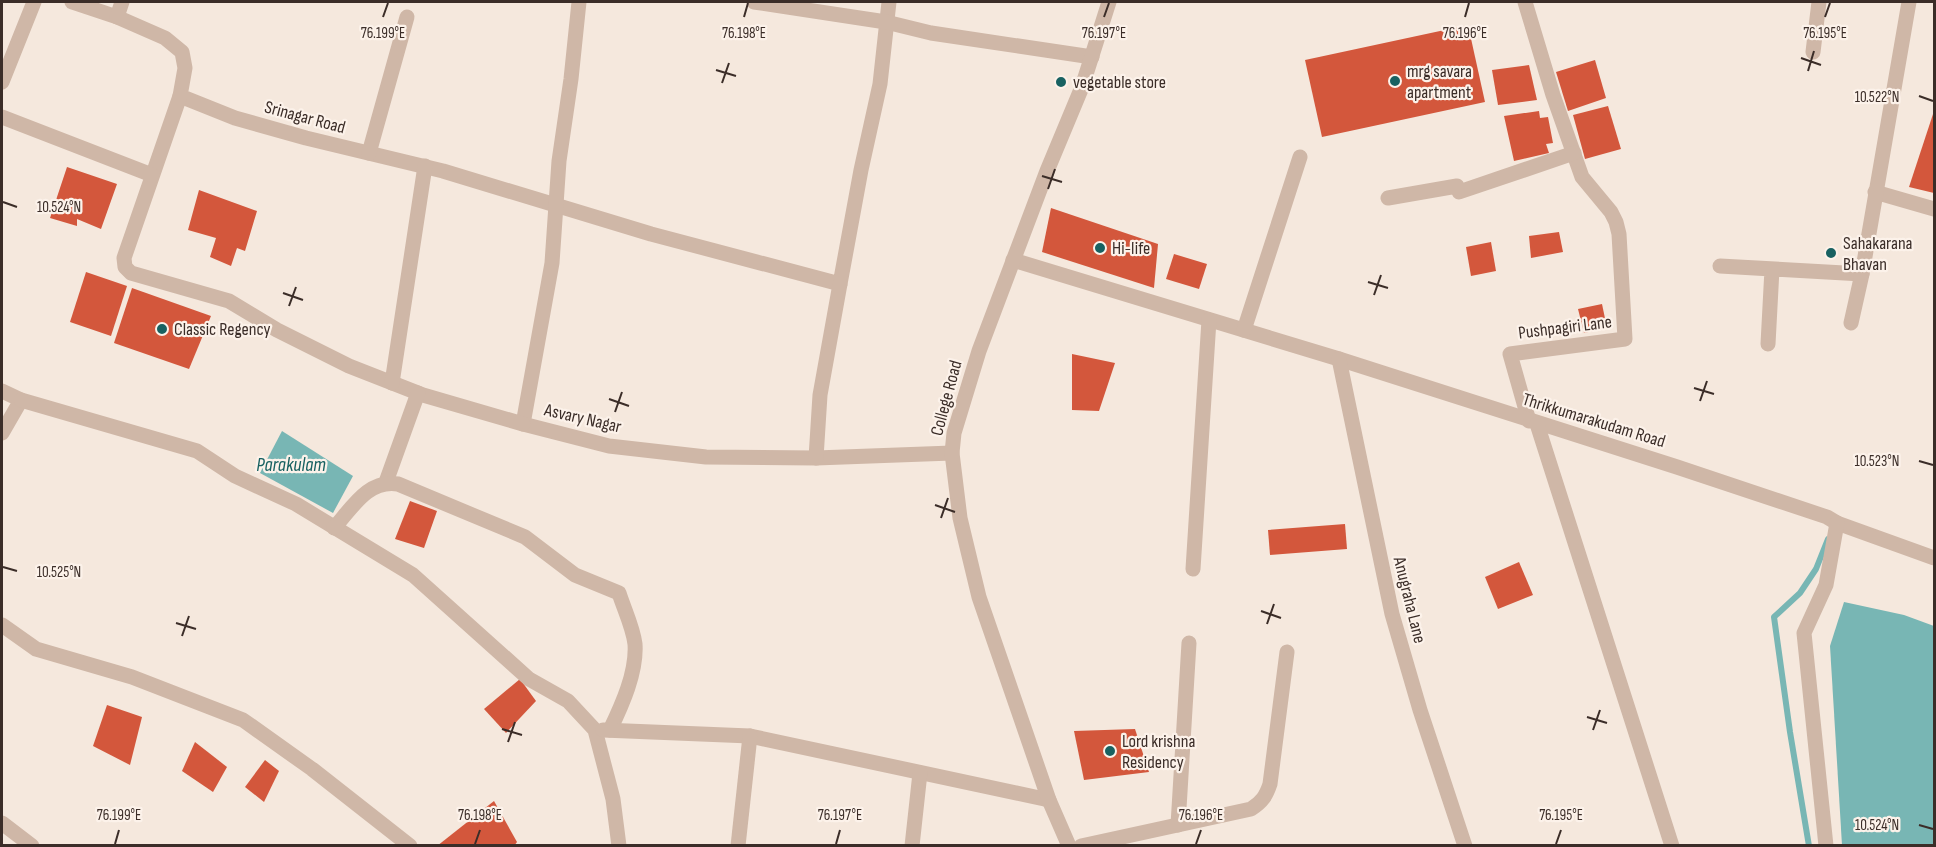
<svg xmlns="http://www.w3.org/2000/svg" width="1936" height="847" font-family="'Sofia Sans Condensed',sans-serif">
<style>
.water{fill:#78b6b4}
.lines{fill:none;stroke-linecap:round;stroke-linejoin:round}
.stream{stroke:#78b6b4;stroke-width:6}
.building{fill:#d3573c}
.minor{stroke:#cfb7a7;stroke-width:15}
.tertiary{stroke:#cfb7a7;stroke-width:15}
.ticks{fill:none;stroke:#3b2d28;stroke-width:2}
.poi-dot{fill:#186161;stroke:#fcf2ea;stroke-width:2}
.labels{text-anchor:middle;stroke-width:4.5;stroke-linejoin:round;paint-order:stroke}
.poi-label{font-size:18px;fill:#3b2d28;stroke:#fcf2ea;text-anchor:start}
.street-label{font-size:18px;fill:#3b2d28;stroke:#fcf2ea}
.water-label{font-size:20px;font-style:italic;fill:#186161;stroke:#fcf2ea}
.ticks-label{font-size:15px;text-anchor:middle;fill:#3b2d28;stroke:#fcf2ea;stroke-width:4.5;stroke-linejoin:round;paint-order:stroke}
</style>
<rect width="100%" height="100%" fill="#f5e8dd"/>
<g class="water">
<path d="M282,431l71,45 -20,37 -73,-40z"/>
<path d="M1844,602l60,13 30,11v219h-92l-12,-199z"/>
</g>
<g class="lines">
<path class="stream" d="M1809,846l-19,-114 -16,-115 26,-24 16,-24 12,-30"/>
</g>
<g class="building">
<path d="M1468,25l17,77 -163,35 -17,-77z"/>
<path d="M1595,60l11,38 -38,13 -12,-39z"/>
<path d="M1529,65l8,35 -39,5 -6,-35z"/>
<path d="M1608,106l13,43 -36,10 -12,-44z"/>
<path d="M1539,111l1,7 8,-1 5,26 -7,1 3,9 -35,8 -10,-45z"/>
<path d="M1934,111v82l-25,-6z"/>
<path d="M67,167l50,17 -16,45 -24,-10v7l-27,-8z"/>
<path d="M199,190l58,21 -12,40 -8,-3 -6,18 -21,-9 6,-19 -28,-8z"/>
<path d="M1051,208l107,36 -4,44 -112,-36z"/>
<path d="M1559,232l4,20 -32,6 -2,-22z"/>
<path d="M1491,242l5,29 -25,5 -5,-29z"/>
<path d="M1174,254l33,10 -8,25 -33,-10z"/>
<path d="M86,272l41,14 -16,50 -41,-14z"/>
<path d="M132,288l79,28 -22,53 -75,-26z"/>
<path d="M1602,304l5,24 -23,5 -6,-24z"/>
<path d="M1072,354l43,9 -16,48 -27,-1z"/>
<path d="M410,501l27,10 -13,37 -29,-9z"/>
<path d="M1345,524l2,25 -77,6 -2,-25z"/>
<path d="M1519,562l14,33 -35,14 -13,-32z"/>
<path d="M520,679l16,22 -30,32 -22,-24z"/>
<path d="M107,705l35,12 -12,48 -37,-19z"/>
<path d="M1135,729l14,43 -65,8 -10,-49z"/>
<path d="M195,742l32,25 -14,25 -31,-21z"/>
<path d="M265,760l14,11 -15,31 -19,-15z"/>
<path d="M494,801l23,41 -3,4h-77z"/>
</g>
<g class="lines">
<g class="minor">
<path d="M72,2l45,15"/>
<path d="M122,2l-5,15 48,21 17,14 3,16 -5,28 55,22 71,20 137,33 208,63 189,50 21,-114 19,-86 9,-82"/>
<path d="M579,2l-8,77 -12,82 -7,102 -29,161 86,22 97,11 110,1 136,-5"/>
<path d="M754,2l132,20 45,11 161,24"/>
<path d="M1525,2l28,93 29,82 29,35 5,10 3,12 6,105 -115,15 19,67"/>
<path d="M1813,52l6,-50"/>
<path d="M2,82l32,-80"/>
<path d="M180,96l-56,162 1,9 6,6 98,28 48,29 72,36 74,29 100,29"/>
<path d="M2,117l150,58"/>
<path d="M369,153l38,-136"/>
<path d="M1875,192l59,17"/>
<path d="M1388,198l69,-12 2,6 115,-39"/>
<path d="M1013,260l326,99 338,108 150,50 10,6 97,35"/>
<path d="M1720,266l142,8 -90,-5 -4,75"/>
<path d="M1851,323l11,-49 47,-272"/>
<path d="M1244,330l56,-173"/>
<path d="M1339,359l53,255 28,96 45,136"/>
<path d="M392,383l33,-217"/>
<path d="M2,391l19,9 -19,33"/>
<path d="M21,400l176,51 38,25 61,28 117,71 116,104 39,22 27,29 18,69 6,47"/>
<path d="M1537,424l135,422"/>
<path d="M816,458l4,-63 20,-111"/>
<path d="M386,482l32,-89"/>
<path d="M334,528c18,-20 34,-49 64,-44l127,53 50,38 44,18c5,16 14,34 16,51 2,28 -13,61 -25,86"/>
<path d="M1193,569l16,-249"/>
<path d="M2,625l34,24 96,28 111,43 69,49 98,77"/>
<path d="M603,730l147,6 299,64"/>
<path d="M2,823l30,23"/>
<path d="M1178,825l11,-182"/>
<path d="M738,846l12,-110"/>
<path d="M912,846l8,-73"/>
<path d="M1081,846l170,-37c11,-7 15,-13 19,-25l17,-132"/>
<path d="M1826,846l-22,-213 22,-48 11,-62"/>
</g>
<path class="tertiary" d="M1069,846l-20,-46 -70,-203 -19,-79 -8,-65 2,-20 25,-82 68,-180 35,-84 27,-85"/>
</g>
<path class="ticks" d="M383,17l5,-14M744,17l4,-14M1104,17l5,-14M1465,17l4,-14M1825,17l5,-14M1801,58l20,7M716,70l20,6M1808,71l6,-20M722,83l7,-20M1919,96l14,5M1042,176l20,6M1048,189l7,-20M3,202l14,5M1368,282l20,6M283,293l20,7M1374,295l7,-20M289,306l7,-19M1694,388l20,6M609,399l20,7M1700,401l7,-20M615,412l7,-20M1919,461l14,4M935,505l20,7M941,518l7,-20M3,567l14,4M1261,611l20,7M176,623l20,6M1267,624l7,-20M182,636l7,-20M1587,717l20,6M502,729l20,6M1593,730l7,-20M508,742l7,-20M1919,825l14,4M115,844l4,-14M475,844l5,-14M836,844l4,-14M1196,844l5,-14M1556,844l5,-14"/>
<g class="poi-dot">
<circle cx="1395" cy="81" r="6"/>
<circle cx="1061" cy="82" r="6"/>
<circle cx="1100" cy="248" r="6"/>
<circle cx="1831" cy="253" r="6"/>
<circle cx="162" cy="329" r="6"/>
<circle cx="1110" cy="751" r="6"/>
</g>
<g class="labels">
<g class="poi-label">
<text x="1407" y="77">mrg savara<tspan x="1407" dy="21">apartment</tspan></text>
<text x="1073" y="88">vegetable store</text>
<text x="1843" y="249">Sahakarana<tspan x="1843" dy="21">Bhavan</tspan></text>
<text x="1112" y="254">Hi-life</text>
<text x="174" y="335">Classic Regency</text>
<text x="1122" y="747">Lord krishna<tspan x="1122" dy="21">Residency</tspan></text>
</g>
<g class="street-label">
<text transform="translate(305 117) rotate(15)" y="6">Srinagar Road</text>
<text transform="translate(1565 327) rotate(-7)" y="6">Pushpagiri Lane</text>
<text transform="translate(946 398) rotate(-75)" y="6">College Road</text>
<text transform="translate(583 418) rotate(13)" y="6">Asvary Nagar</text>
<text transform="translate(1594 420) rotate(17)" y="6">Thrikkumarakudam Road</text>
<text transform="translate(1410 600) rotate(76)" y="6">Anugraha Lane</text>
</g>
<g class="water-label">
<text x="291" y="471">Parakulam</text>
</g>
</g>
<g class="ticks-label">
<text x="383" y="38">76.199°E</text>
<text x="744" y="38">76.198°E</text>
<text x="1104" y="38">76.197°E</text>
<text x="1465" y="38">76.196°E</text>
<text x="1825" y="38">76.195°E</text>
<text x="1877" y="102">10.522°N</text>
<text x="59" y="212">10.524°N</text>
<text x="1877" y="466">10.523°N</text>
<text x="59" y="577">10.525°N</text>
<text x="119" y="820">76.199°E</text>
<text x="480" y="820">76.198°E</text>
<text x="840" y="820">76.197°E</text>
<text x="1201" y="820">76.196°E</text>
<text x="1561" y="820">76.195°E</text>
<text x="1877" y="830">10.524°N</text>
</g>
<rect width="1936" height="847" fill="none" stroke="#3b2d28" stroke-width="6"/>
</svg>
